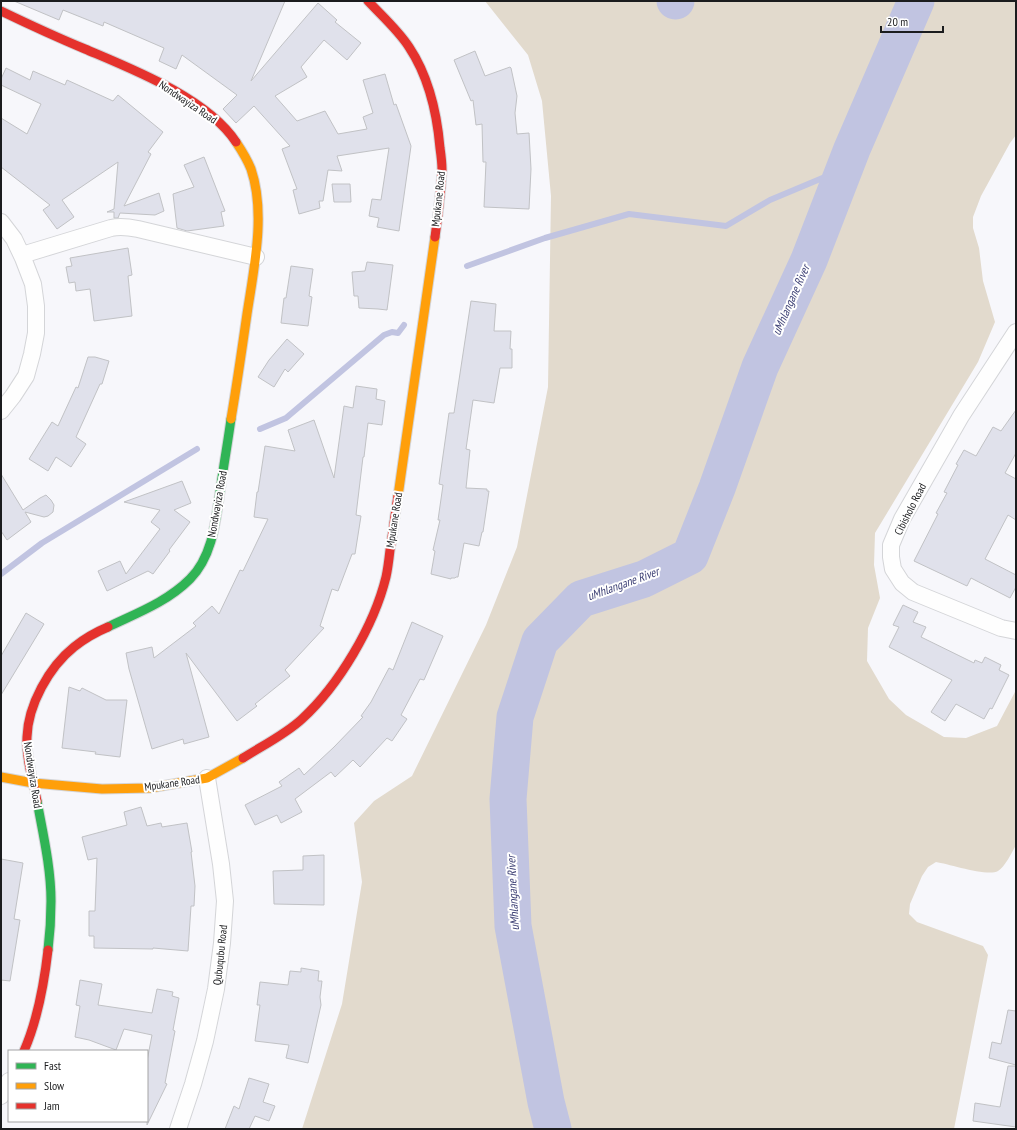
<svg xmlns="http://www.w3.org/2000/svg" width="1017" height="1130" font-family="'PT Sans Narrow',sans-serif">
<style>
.grass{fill:#e2dacd}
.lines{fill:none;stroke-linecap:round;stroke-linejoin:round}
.stream{stroke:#c1c4e1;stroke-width:6}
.river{stroke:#c1c4e1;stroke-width:37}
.building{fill:#e0e1eb;stroke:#c1c2c5}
.street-casing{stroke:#d4d5d8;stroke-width:18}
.fast-casing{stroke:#d4d5d8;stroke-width:11}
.slow-casing{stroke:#d4d5d8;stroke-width:11}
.jam-casing{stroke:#d4d5d8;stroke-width:11}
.street{stroke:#fefefe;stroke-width:16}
.fast{stroke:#30b455;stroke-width:9}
.slow{stroke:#ff9f0a;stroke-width:9}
.jam{stroke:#e5322d;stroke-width:9}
.labels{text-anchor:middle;stroke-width:4;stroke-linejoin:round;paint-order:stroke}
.street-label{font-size:11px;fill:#1b1c1e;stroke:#fff}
.water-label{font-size:12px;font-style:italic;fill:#3f4276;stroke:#fff}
</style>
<rect width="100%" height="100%" fill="#f7f7fb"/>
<path class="grass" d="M485,1h531v134l-6,8 -29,53 -8,21v11l6,20 4,33 12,41 -17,40 -103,171 -1,32 6,33 -12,30 -1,33 22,38 17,16 38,22 22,1 31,-12 19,-36v155c-4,7 -11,22 -18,26 -10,6 -49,-7 -62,-9l-8,5 -6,9 -12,28 -1,10 8,8 66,24 5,9 -34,174h-652l40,-125 20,-122 -8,-59 20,-22 38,-25 74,-151 31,-78 31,-160 3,-191 -9,-95 -14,-46z"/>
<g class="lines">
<g class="stream">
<path d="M467,266l78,-28 84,-24 97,12 44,-26 74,-31"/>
<path d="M260,429l26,-11 98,-83 8,-3 6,1 6,-8"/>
<path d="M1,574l41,-31 155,-94"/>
</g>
<g class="river">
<path d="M675,1h1"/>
<path d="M553,1129l-7,-27 -33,-176 -5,-127 7,-82 25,-76 41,-42 63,-20 46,-23 27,-68 43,-121 49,-107 43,-111 64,-148"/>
</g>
</g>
<g class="building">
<path d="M14,1h271l-34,80 67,-78 19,17 -2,2 26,21 -14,17 -23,-20 -23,27 6,10 -32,19 22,25 28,-10 13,23 29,-5 -4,-12 10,-4 -10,-33 22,-6 9,31 2,-1 15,42 -12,85 -22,-4 2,-9 -10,-2 3,-17 9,1 8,-52 -52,8 5,15 -14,-1 -5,31h-4l1,7 -21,6 -6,-24 4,-1 -15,-40 8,-3 -36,-40 -18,17 -13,-14 14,-14 -55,-40 -6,14 -17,-8 5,-13 -60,-26 -1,4 -40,-16 -4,10z"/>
<path d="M475,51l10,25 25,-9 1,1 6,28 -2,17 2,21 12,-1 2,36 -2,40 -45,-2 2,-45h-3l-1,-38 -6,1 -3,-25 -2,1 -17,-41z"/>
<path d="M6,68l24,12 3,-9 32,14 2,-5 46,21 5,-6 45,37 -15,20 3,2 -27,52 35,-13 5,18 -9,4 -35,-2 -2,5h-4v-6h-7l7,-3 4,-47 -56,38 12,17 -17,12 -14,-19 7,-5 -49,-38v-49l26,16 14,-30 -40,-19v-6z"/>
<path d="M204,157l21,54 -4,1 3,14 -37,5 -10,-3 -4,-34 21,-7 -10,-22z"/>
<path d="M332,184h18l1,18h-17z"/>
<path d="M128,248l4,27 -4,1 4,40 -38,5 -4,-32 -14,2 -1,-9 -6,1 -3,-16 6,-1 -2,-8z"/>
<path d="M367,262l26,3 -6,45 -9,-1 -19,-1 -1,-12h-4l-2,-24 13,-1z"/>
<path d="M291,266l22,3 -4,27 3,1 -4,29 -27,-3 3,-25h2z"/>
<path d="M471,301l25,3 -2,27h17l-1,18h2v19h-12l-6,35 -21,-3 -7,49 4,1 -4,38 21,1v2h2l-6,41h-1l-3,14 -15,-3 -6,34h-2l-1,1h-4v1l-20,-5 4,-23 -2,-1 7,-30h-2l5,-35 -4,-1 10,-71h5z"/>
<path d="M287,339l17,15 -16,18 -3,-3 -11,18 -16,-10 11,-17z"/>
<path d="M88,357h7l14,4 -7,23h-2l-24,53 10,7 -15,23 -15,-10 -8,14 -19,-12 23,-37 6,4 18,-39 2,1z"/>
<path d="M356,386l21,3 -1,10 9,2 -3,24 -14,-2 -4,34h-1l-7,58 5,1 -6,38h-3l-14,37 -6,-2 -12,37 4,2 -39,42 5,6 -35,28 2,2 -20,15 -51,-68 23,84 -25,7 -1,-5 -31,10 -23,-80 -3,-16 26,-6 2,11 42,-32 -3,-3 19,-17 7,8 21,-44 3,1 25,-52 -14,-2 3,-25h1l7,-46 30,5 -7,-21 26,-10 20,58 10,-72 9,2z"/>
<path d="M1016,410v43l-11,20 11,6v41l-8,-5 -23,44 31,16v12l-6,11 -39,-20 -4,8 -53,-25 24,-47 -2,-1 11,-20 -3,-1 14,-27 -2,-1 8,-14 12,6 17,-29 8,4z"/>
<path d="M1,474l22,36 17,-12 6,-3 5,5 3,5 -1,7 -5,4 -4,1 -19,-5 6,10 -24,18 -6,-9z"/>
<path d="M182,481l9,22 -17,7 16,12 -21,28 1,1 -17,23 -5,-3 -41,20 -9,-20 22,-10 6,13 34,-45 -9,-7 9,-12 -36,-8z"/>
<path d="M903,605l15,7 -5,10 13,5 -5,10 53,26 1,-3 7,3 3,-6 16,8 -2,5 10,5 -17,34 -2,-1 -6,11 -28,-15 -11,17 -14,-9 21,-32 -63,-33 10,-20 -6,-2z"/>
<path d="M26,613l18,11 -43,71v-39z"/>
<path d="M412,622l31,14 -19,44 -4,-1 -19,36 6,4 -15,22 -5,-3 -27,29 -7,-7 -18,17 -4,-5 -36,27 7,13 -21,11 -4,-8 -22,10 -10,-20 37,-19 -3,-4 20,-14 5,7 30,-28 29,-30 -2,-1 10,-14 18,-34 4,2z"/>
<path d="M69,687l11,4 2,-3 24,12h21l-7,57 -25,-3 1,-2 -34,-4z"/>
<path d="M141,807l6,19 14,-3 1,4 25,-4 5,29h-1l4,34 -1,20h-3l-3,45 -35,-3v1l-59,-1v-12h-5v-25h6l2,-53 -9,2 -6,-23 45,-12 -3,-13z"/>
<path d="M324,855v50l-50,-1 -1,-33 30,-1v-14z"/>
<path d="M1,859l22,4 -9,56 6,1 -10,61 -9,-1z"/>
<path d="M301,968l18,3 -1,10h4l-2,16 1,8 -13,58 -22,-5 3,-13 -34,-4 5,-36h-3l3,-23 28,3 2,-14 11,1z"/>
<path d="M80,980l22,4 -4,21 54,8 5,-24 16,3 -1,4 7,2 -6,32 2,1 -10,52 2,1 -20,41v-64l5,-26 -28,-6 -8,21 -27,-10 -14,-3 5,-31 -4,-1z"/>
<path d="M1008,1010l8,1v54l-27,-7 3,-16 9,2z"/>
<path d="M1008,1066h8v61l-43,-6 2,-18 25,4z"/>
<path d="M249,1078l20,6 -6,18 12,4 -6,15 -14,-5 -6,13h-24l9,-23 5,3z"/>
</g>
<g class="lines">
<g class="street-casing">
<g id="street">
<path d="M1,222l13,17 9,19 10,26 3,22v27l-4,21 -6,22 -13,20 -12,15"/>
<path d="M22,255l89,-27c9,-2 17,-1 27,1l118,28"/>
<path d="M1016,332l-55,84 -59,103 -11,26v12l2,12 9,14 11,9 88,36 15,3"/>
<path d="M1,1096l8,-15"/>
<path d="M178,1129l15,-45 12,-43 11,-52 6,-46 3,-42 -4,-37 -14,-86"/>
</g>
</g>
<g class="fast-casing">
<g id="fast">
<path d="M108,627c29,-14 59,-25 82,-48 24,-24 26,-62 31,-94 3,-22 7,-44 10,-66"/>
<path d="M37,801c6,33 14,67 14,100 0,17 -1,33 -3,49"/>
</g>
</g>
<g class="slow-casing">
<g id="slow">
<path d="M231,419c6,-35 11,-70 16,-105 7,-46 19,-101 4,-145 -4,-10 -9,-18 -15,-27"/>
<path d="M398,496l37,-259"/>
<path d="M1,777l32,6 69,6 48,-1 57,-10 36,-20"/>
</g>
</g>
<g class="jam-casing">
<g id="jam">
<path d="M368,1c14,15 30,29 41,46 20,30 28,66 31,101 1,7 2,15 2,22 -1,22 -4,45 -7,67"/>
<path d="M1,11c27,13 55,26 84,38 47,20 122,49 151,93"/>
<path d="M243,758c19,-12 43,-24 59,-39 37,-34 72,-93 84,-142 2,-9 3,-18 4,-27 3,-18 5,-36 8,-54"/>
<path d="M37,801c-4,-21 -11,-42 -10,-64 1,-32 22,-70 47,-90 10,-8 22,-15 34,-20"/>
<path d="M24,1051c14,-32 20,-66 24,-101"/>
</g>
</g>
<use href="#street" class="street"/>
<use href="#fast" class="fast"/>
<use href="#slow" class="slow"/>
<use href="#jam" class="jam"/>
</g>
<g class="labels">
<g class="street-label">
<text transform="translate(188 102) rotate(34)" y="4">Nondwayiza Road</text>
<text transform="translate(438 199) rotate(-84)" y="4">Mpukane Road</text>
<text transform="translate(217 504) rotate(-80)" y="4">Nondwayiza Road</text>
<text transform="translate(910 509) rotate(-63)" y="4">Cibisholo Road</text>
<text transform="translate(394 520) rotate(-81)" y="4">Mpukane Road</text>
<text transform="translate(33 775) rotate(81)" y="4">Nondwayiza Road</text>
<text transform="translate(172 783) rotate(-8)" y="4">Mpukane Road</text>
<text transform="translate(220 955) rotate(-84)" y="4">Qubuqubu Road</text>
</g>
<g class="water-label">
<text transform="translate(791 300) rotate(-66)" y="4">uMhlangane River</text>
<text transform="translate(623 584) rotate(-20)" y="4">uMhlangane River</text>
<text transform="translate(513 893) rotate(-93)" y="4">uMhlangane River</text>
</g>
</g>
<rect width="1017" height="1130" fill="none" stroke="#1b1c1e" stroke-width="4"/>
<rect x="8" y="1050" width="140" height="72" fill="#ffffff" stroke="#a4a4a5"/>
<rect x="16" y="1063" width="20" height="6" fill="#30b455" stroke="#a4a4a5"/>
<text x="44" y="1070" font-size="12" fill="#1b1c1e">Fast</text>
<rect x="16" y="1083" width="20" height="6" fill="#ff9f0a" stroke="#a4a4a5"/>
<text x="44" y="1090" font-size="12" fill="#1b1c1e">Slow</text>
<rect x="16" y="1103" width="20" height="6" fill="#e5322d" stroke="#a4a4a5"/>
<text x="44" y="1110" font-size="12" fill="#1b1c1e">Jam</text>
<path d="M881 26v6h62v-6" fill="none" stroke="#1b1c1e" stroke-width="2"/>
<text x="887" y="26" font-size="12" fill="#1b1c1e" stroke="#ffffff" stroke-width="3" paint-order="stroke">20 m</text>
</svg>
